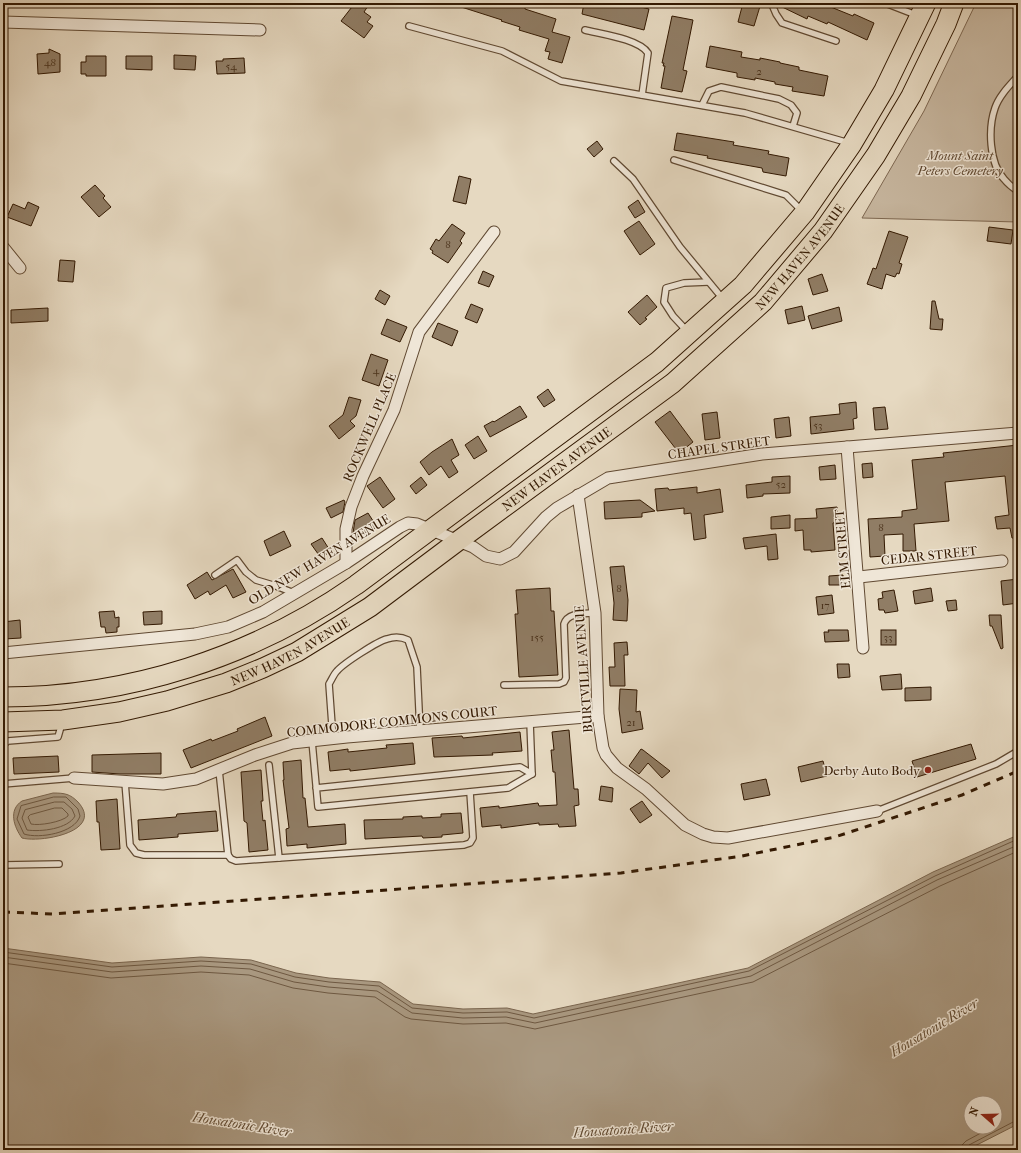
<svg xmlns="http://www.w3.org/2000/svg" width="1021" height="1153" font-family="'IM FELL French Canon',serif">
<style>
.green{fill:#c8b8a1;stroke:#7e6852}
.water{fill:#a99880;stroke:#7a654e;fill-rule:evenodd}
.lines{fill:none;stroke-linecap:round;stroke-linejoin:round}
.shore{stroke:#6e5841;stroke-width:1}
.building{fill:#907d65;stroke:#331902}
.service-casing{stroke:#604932;stroke-width:8}
.minor-casing{stroke:#604932;stroke-width:13}
.trunk-casing{stroke:#331902;stroke-width:21}
.service{stroke:#efe6d7;stroke-width:5.5}
.minor{stroke:#efe6d7;stroke-width:11}
.trunk{stroke:#e6d9c1;stroke-width:19}
.rail{stroke:#331902;stroke-width:3;stroke-dasharray:7 7;stroke-linecap:butt}
.poi-dot{fill:#8f2418;stroke:#efe6d7;stroke-width:1.5}
.labels{text-anchor:middle;stroke-width:3;stroke-linejoin:round;paint-order:stroke}
.number-label{font-size:11px;fill:#4a321b}
.park-label{font-size:13px;font-style:italic;fill:#604932;stroke:#efe6d7}
.street-label{font-size:13px;fill:#331902;stroke:#efe6d7}
.poi-label{font-size:13px;fill:#331902;stroke:#efe6d7;text-anchor:end}
.water-label{font-size:14px;font-style:italic;fill:#624c34;stroke:#efe6d7}
</style>
<rect width="100%" height="100%" fill="#e6d9c1"/>
<filter id="stains"><feTurbulence type="fractalNoise" baseFrequency=".005" numOctaves="4"/><feColorMatrix values="0 0 0 0 .2 0 0 0 0 .09 0 0 0 0 .02 0 0 0 .5 -.17"/></filter>
<radialGradient id="worn" r=".72"><stop offset=".6" stop-color="#630" stop-opacity="0"/><stop offset="1" stop-color="#630" stop-opacity=".3"/></radialGradient>
<path class="green" d="M976,3h42v219l-156,-4 62,-107z"/>
<g class="water">
<path d="M53,793c12,0 17,1 25,9 27,30 -38,41 -56,36 -8,-11 -14,-28 0,-37z"/>
<path d="M1018,835v289l-51,26h-964v-202l109,15 89,-6 50,3 45,13 33,5 51,4 33,22 50,5 44,-1 26,6 215,-46 185,-96zM971,1103h24v24h-24z"/>
</g>
<g class="lines">
<g class="shore">
<path d="M54,797h12l12,12 2,7c-5,17 -41,23 -56,18l-7,-15 4,-13z"/>
<path d="M55,802h9l8,7 3,7c-7,13 -34,16 -48,14l-5,-12 3,-8z"/>
<path d="M55,808h7l6,6v2c-6,6 -29,10 -37,8l-3,-7 2,-2z"/>
<path d="M3,952l109,15 89,-6 50,3 44,13 34,5 50,4 33,22 51,5 44,-1 27,6 215,-47 186,-95 83,-37"/>
<path d="M3,957l109,15 89,-6 49,3 44,13 34,5 49,4 35,22 51,5 43,-1 29,6 216,-47 186,-96 81,-35"/>
<path d="M3,963l108,15 90,-6 48,3 44,13 35,5 47,4 30,20 6,2 52,5 43,-1 29,6 218,-47 187,-96 78,-35"/>
<path d="M962,1150v-5l4,-4 26,-14"/>
<path d="M967,1150l2,-5 46,-24h3"/>
</g>
</g>
<g class="building">
<path d="M355,3h15l-6,9 7,5 -4,5 6,4 -9,12 -23,-17z"/>
<path d="M455,3h57l13,4v2l31,10 -4,13 18,5 -8,26 -14,-4 2,-7 -5,-1 4,-12 -30,-9 1,-3 -19,-6 1,-1 -47,-15z"/>
<path d="M584,3h41l24,6 -5,21 -62,-16z"/>
<path d="M743,3h18l-7,23 -16,-4z"/>
<path d="M778,3h43l32,13 1,-2 20,9 -7,17 -39,-18 -1,2 -19,-8 -1,3 -29,-14z"/>
<path d="M672,16l21,4 -10,50 4,1 -5,21 -21,-4 4,-22h-2l1,-3h-2z"/>
<path d="M710,46l32,6 -1,5 19,3v-2l20,4v1l19,4v3l29,6 -4,20 -32,-5 1,-4 -18,-3v-2l-20,-4v2l-18,-3v-4l-31,-6z"/>
<path d="M49,49l11,5v18l-22,2 -1,-20 12,-1z"/>
<path d="M174,55l22,1 -1,14 -21,-1z"/>
<path d="M86,56h20v20h-20v-2h-5v-12h5z"/>
<path d="M126,56h26v14l-26,-1z"/>
<path d="M244,58l1,15 -28,1 -1,-13h7v-2z"/>
<path d="M677,133l57,9 -1,3 36,6 -1,3 21,4 -3,18 -23,-4 -1,-4 -55,-10 1,-2 -34,-6z"/>
<path d="M597,141l6,8 -9,8 -7,-8z"/>
<path d="M459,176l12,3 -5,25 -13,-3z"/>
<path d="M95,185l10,11 -2,2 8,9 -12,10 -18,-20z"/>
<path d="M638,200l7,12 -10,6 -7,-11z"/>
<path d="M28,202l11,5 -8,19 -24,-9 6,-13 12,5z"/>
<path d="M639,221l16,23 -15,11 -16,-24z"/>
<path d="M452,224l13,9 -5,8 2,2 -14,20 -16,-10 1,-2 -3,-2 6,-10 3,2z"/>
<path d="M989,227l24,3 -2,14 -24,-3z"/>
<path d="M889,231l19,6 -9,26 3,1 -3,10 -2,-1 -2,4 -9,-3 -4,15 -15,-5 6,-16 3,1z"/>
<path d="M60,260l15,1 -2,21 -15,-1z"/>
<path d="M483,271l11,5 -5,11 -11,-4z"/>
<path d="M822,274l6,17 -15,4 -5,-16z"/>
<path d="M380,290l10,6 -5,9 -10,-6z"/>
<path d="M647,295l10,12 -12,11 2,1 -7,6 -12,-13z"/>
<path d="M932,301h3l4,18h4l-1,11 -12,-1z"/>
<path d="M471,304l12,5 -6,14 -12,-5z"/>
<path d="M802,306l3,14 -17,4 -3,-14z"/>
<path d="M839,307l3,14 -30,8 -4,-13z"/>
<path d="M48,308v13l-37,2v-13z"/>
<path d="M387,319l20,8 -7,15 -19,-8z"/>
<path d="M438,323l20,8 -6,15 -20,-9z"/>
<path d="M371,354l17,6 -9,26 -17,-6z"/>
<path d="M548,389l7,11 -11,7 -7,-10z"/>
<path d="M349,397l12,3 -5,16 -6,5 5,5 -16,13 -10,-13 14,-11z"/>
<path d="M856,402l1,16 -4,1 1,10 -43,5 -1,-17 30,-3 -1,-10z"/>
<path d="M520,406l7,11 -37,20 -6,-11 9,-5 1,1z"/>
<path d="M885,407l3,22 -13,1 -2,-22z"/>
<path d="M670,411l23,31 -14,11 -24,-31z"/>
<path d="M717,412l3,26 -15,2 -3,-26z"/>
<path d="M789,417l2,19 -15,2 -2,-19z"/>
<path d="M478,436l9,15 -13,8 -9,-14z"/>
<path d="M452,439l7,16 -8,5 7,12 -9,6 -8,-12 -12,9 -9,-13 12,-10z"/>
<path d="M1018,445v93h-6l-2,-10 -13,1 -2,-12 14,-2 -4,-39 -60,6 4,39 -35,3 2,27h-13v-17l-19,1 1,21 -15,1 -2,-38 34,-2v-6l15,-2 -5,-49 32,-3 -1,-4z"/>
<path d="M872,463l1,14 -10,1 -1,-14z"/>
<path d="M835,465l1,14 -16,1 -1,-13z"/>
<path d="M790,476v17l-27,1v2l-16,2 -1,-13 26,-3v-5z"/>
<path d="M380,477l15,22 -12,9 -16,-22z"/>
<path d="M421,477l6,8 -11,9 -6,-8z"/>
<path d="M697,487v6l23,-4 3,23 -19,3 2,23 -12,2 -3,-27 -7,1v-6l-27,3 -2,-22 13,-1 1,2z"/>
<path d="M344,500l1,2 -2,10 -12,6 -5,-10z"/>
<path d="M640,500l15,11 -13,2v4l-37,2 -1,-17z"/>
<path d="M837,507l1,15 -5,1 2,27 -24,2v-2h-7l-1,-20 -8,1v-12l22,-1 -1,-9z"/>
<path d="M368,513l9,14 -21,11 -3,-5 2,-13z"/>
<path d="M790,515v13l-19,1v-12z"/>
<path d="M284,531l7,15 -21,10 -6,-15z"/>
<path d="M776,534l2,25 -10,1 -1,-14 -22,3 -2,-11z"/>
<path d="M322,538l7,11 -1,4 -7,5 -10,-14z"/>
<path d="M624,566l4,34 -1,21 -14,-1 1,-17 -4,-36z"/>
<path d="M233,569l13,23 -13,6 -7,-13 -16,10 -2,-4 -13,8 -8,-14 20,-13 5,8z"/>
<path d="M843,575v10h-14v-9z"/>
<path d="M1018,579v24l-15,2 -2,-24z"/>
<path d="M550,588l1,23h3l4,64 -39,2 -4,-63h3l-2,-24z"/>
<path d="M931,588l2,13 -18,3 -2,-13z"/>
<path d="M894,590l4,21 -13,2 -1,-3h-5l-1,-11 5,-1 -1,-6z"/>
<path d="M832,595l2,18 -16,2 -2,-18z"/>
<path d="M956,600l1,10 -9,1 -2,-10z"/>
<path d="M114,611l1,7 4,-1v10h-2v5l-11,1 -1,-6h-4l-2,-15z"/>
<path d="M162,611v13l-18,1 -1,-13z"/>
<path d="M989,615h12l2,33 -2,1 -9,-23h-2z"/>
<path d="M20,620l1,18 -17,1 -1,-17z"/>
<path d="M828,630h20l1,11 -24,1 -1,-10h5z"/>
<rect x="881" y="630" width="15" height="15"/>
<path d="M627,642l1,13h-4l1,31h-15l-1,-19h6l-1,-24z"/>
<path d="M837,664h12l1,13 -12,1z"/>
<path d="M901,674l1,15 -20,1 -2,-14z"/>
<path d="M931,687v13l-26,1v-13z"/>
<path d="M620,689l17,1 -1,22 4,-1 3,18 -21,4 -3,-24z"/>
<path d="M265,717l7,19 -81,32 -8,-18 28,-11 1,2 26,-10 -1,-2z"/>
<path d="M569,730l5,59h4l1,16 -5,1 2,20 -17,1 -1,-3 -19,1v-2l-38,5v-3l-19,2 -2,-19 19,-2v2l39,-5 1,3 18,-1 -2,-33h-2l-2,-22h3l-2,-18z"/>
<path d="M520,732l2,19 -30,2 1,2 -59,2 -2,-19 30,-2 1,2z"/>
<path d="M413,743l2,21 -65,7v-2l-20,2 -2,-19 20,-3v3l39,-4 -1,-3z"/>
<path d="M971,744l5,15 -59,18 -5,-16z"/>
<path d="M641,749l2,1 27,21 -8,7 -14,-15 -9,11 -10,-8z"/>
<path d="M161,753v21h-41l-28,-2v-17z"/>
<path d="M58,756l1,16 -45,2 -1,-16z"/>
<path d="M301,760l2,38h2l3,29 37,-3 1,20 -39,4v-4l-20,2 -1,-17 3,-1 -6,-48h1l-1,-18z"/>
<path d="M823,761l4,15 -26,6 -3,-15z"/>
<path d="M261,770l2,31h-2l2,20 2,-1 3,30 -19,2 -2,-29 -3,-2 -3,-49z"/>
<path d="M766,779l4,16 -26,5 -3,-16z"/>
<path d="M601,786l12,2 -1,14 -13,-2z"/>
<path d="M117,799l3,50 -19,1 -2,-28h-2l-1,-21z"/>
<path d="M642,801l10,14 -12,8 -10,-14z"/>
<path d="M216,811l2,20 -40,3v3l-39,3 -1,-20 38,-3 1,-3z"/>
<path d="M461,813l2,20 -21,2v2l-19,1 -1,-2 -57,3 -1,-19 39,-1v-2l19,-1v2l19,-1v-3z"/>
</g>
<g class="lines">
<g class="service-casing">
<g id="service">
<path d="M774,3l-1,4 3,7 6,9 54,18"/>
<path d="M885,3l31,12"/>
<path d="M409,26l93,25 59,30 184,32 104,30"/>
<path d="M585,30c16,4 54,9 63,23l-6,42"/>
<path d="M1018,76c-9,10 -19,20 -23,32 -7,20 -6,55 9,71 4,5 9,9 14,12"/>
<path d="M702,105l7,-14 12,-4 58,12 12,6 6,8 -4,13"/>
<path d="M674,160l112,35 16,16"/>
<path d="M614,161l19,18 47,68 43,52"/>
<path d="M687,331l-14,-15 -9,-14 2,-14 18,-5 24,-1"/>
<path d="M215,575l22,-15 9,12 10,8 20,6 18,7"/>
<path d="M504,685l55,-1 5,-2 2,-4 -2,-54c4,-12 20,-10 31,-11"/>
<path d="M530,722l2,52"/>
<path d="M333,739l-4,-55c3,-5 5,-10 8,-13 7,-8 41,-30 50,-32 8,-3 15,-2 21,1l9,27 3,64"/>
<path d="M312,741l6,66 190,-19 24,-14 -12,-7 -204,21"/>
<path d="M3,745l5,-4 50,-4 4,-14"/>
<path d="M269,765l10,93"/>
<path d="M219,770l9,85 3,4 5,2 228,-16 6,-2 3,-5 -3,-46"/>
<path d="M125,782l5,63 6,8 8,2h84"/>
<path d="M3,784l71,-6"/>
<path d="M877,811l119,-47 22,-13"/>
<path d="M3,865l56,-1"/>
</g>
</g>
<g class="minor-casing">
<g id="minor">
<path d="M3,22l257,8"/>
<path d="M3,247l17,21"/>
<path d="M847,447l16,201"/>
<path d="M578,495l17,118 3,103 5,32 3,7 11,13 29,21 39,36 18,9 10,3 15,1 149,-27"/>
<path d="M346,563v-34l5,-22 12,-31 31,-66 25,-78 75,-100"/>
<path d="M859,577l143,-16"/>
<path d="M3,653l192,-19 33,-7 35,-15 83,-49 54,-36 8,-4 9,1 56,23 13,9 14,3 14,-7 32,-35 11,-9 51,-30 154,-24 256,-21"/>
<path d="M74,778l89,6 33,-5 59,-24 37,-12 55,-6 251,-21"/>
</g>
</g>
<g class="trunk-casing">
<g id="trunk">
<path d="M3,697c125,0 250,-40 353,-112l301,-223 86,-77 62,-73 47,-68 32,-54 42,-87"/>
<path id="s1" d="M3,722l60,-2 56,-8 48,-11 59,-18 37,-15 34,-16 73,-45 88,-66 215,-158 90,-81 60,-71 53,-76 35,-59 35,-72 8,-21"/>
</g>
</g>
<use href="#service" class="service"/>
<use href="#minor" class="minor"/>
<use href="#trunk" class="trunk"/>
<path class="rail" d="M3,912l50,2 568,-41 121,-17 93,-19 127,-42 56,-24"/>
</g>
<circle class="poi-dot" cx="928" cy="770" r="4"/>
<g class="labels">
<g class="number-label">
<text x="50" y="66">48</text>
<text x="231" y="70">54</text>
<text x="759" y="75">2</text>
<text x="448" y="248">8</text>
<text x="376" y="374">4</text>
<text x="818" y="429">53</text>
<text x="781" y="488">52</text>
<text x="881" y="531">8</text>
<text x="619" y="592">8</text>
<text x="825" y="609">17</text>
<text x="537" y="641">155</text>
<text x="888" y="641">33</text>
<text x="631" y="726">21</text>
</g>
<g class="park-label">
<text x="960" y="160">Mount Saint<tspan x="960" dy="15">Peters Cemetery</tspan></text>
</g>
<g class="street-label">
<text dy="5" stroke="none"><textPath href="#s1" startOffset="947">NEW HAVEN AVENUE</textPath></text>
<text transform="translate(369 427) rotate(-67)" y="5">ROCKWELL PLACE</text>
<text transform="translate(719 447) rotate(-8)" y="5">CHAPEL STREET</text>
<text dy="5" stroke="none"><textPath href="#s1" startOffset="623">NEW HAVEN AVENUE</textPath></text>
<text transform="translate(842 549) rotate(-95)" y="5">ELM STREET</text>
<text transform="translate(929 555) rotate(-6)" y="5">CEDAR STREET</text>
<text transform="translate(319 559) rotate(-31)" y="5">OLD NEW HAVEN AVENUE</text>
<text dy="5" stroke="none"><textPath href="#s1" startOffset="299">NEW HAVEN AVENUE</textPath></text>
<text transform="translate(583 669) rotate(-94)" y="5">BURTVILLE AVENUE</text>
<text transform="translate(392 721) rotate(-6)" y="5">COMMODORE COMMONS COURT</text>
</g>
<g class="poi-label">
<text x="920" y="775">Derby Auto Body</text>
</g>
<g class="water-label">
<text transform="translate(934 1027) rotate(-31)" y="5">Housatonic River</text>
<text transform="translate(242 1124) rotate(9)" y="5">Housatonic River</text>
<text transform="translate(623 1129) rotate(-4)" y="5">Housatonic River</text>
</g>
</g>
<rect width="1021" height="1153" fill="none" stroke="#e6d9c1" stroke-width="16"/>
<rect x="4" y="4" width="1013" height="1145" fill="none" stroke="#331902" stroke-width="2"/>
<rect x="8" y="8" width="1005" height="1137" fill="none" stroke="#331902"/>
<g transform="translate(983 1115) rotate(290)"><circle r="19" fill="#efe6d7" stroke="#a49482"/>
<path d="M0-3L7 15L0 10L-7 15Z" fill="#8f2418"/>
<text y="-6" font-size="11" font-weight="bold" text-anchor="middle" fill="#331902">N</text>
</g>
<rect width="100%" height="100%" filter="url(#stains)"/>
<rect width="100%" height="100%" fill="url(#worn)"/>
</svg>
